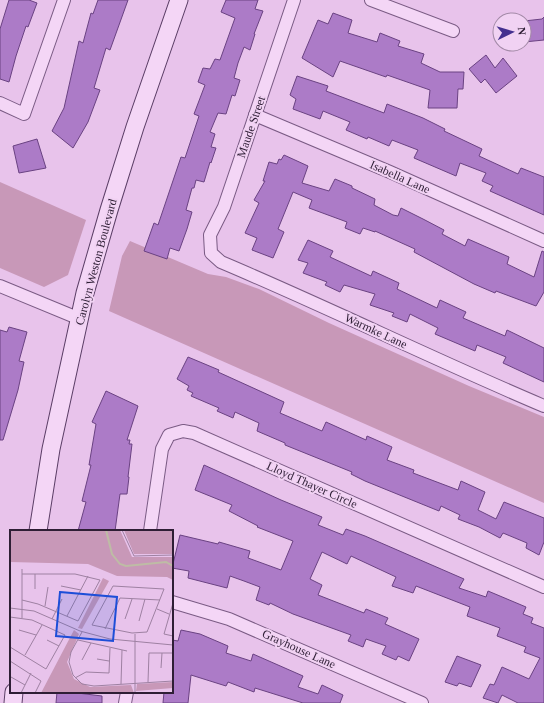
<svg xmlns="http://www.w3.org/2000/svg" width="544" height="703" font-family="'Times New Roman',serif">
<style>
.green{fill:#c898b8}
.building{fill:#ac7bc7;stroke:#6a4282}
.lines{fill:none;stroke-linecap:round;stroke-linejoin:round}
.street-casing{stroke:#7a5b84;stroke-width:14}
.secondary-casing{stroke:#5b3e66;stroke-width:19}
.street{stroke:#f4d6f6;stroke-width:12}
.secondary{stroke:#f4d6f6;stroke-width:17}
.labels{text-anchor:middle;stroke-width:4;stroke-linejoin:round;paint-order:stroke}
.street-label{font-size:12px;fill:#2e1e35;stroke:#f1d2f3}
.inset-river{fill:none;stroke:#bebca5;stroke-width:2}
.inset-road{fill:none;stroke:#9e81a2;stroke-width:1}
.view{fill:#1d4ed8;fill-opacity:0.15;stroke:#1d4ed8;stroke-width:2}
.inset-edge{fill:none;stroke:#2e1e35;stroke-width:2}
</style>
<rect width="100%" height="100%" fill="#e8c3eb"/>
<g class="green">
<path d="M0,182l86,38 -18,55 -24,12 -44,-19z"/>
<path d="M130,241l78,33 18,3 33,12 70,34 140,63 75,31v86l-435,-192 13,-55z"/>
</g>
<g class="building">
<path d="M9,0h20l8,3 -9,24 -2,-1 -10,30 -7,26 -9,-3v-50z"/>
<path d="M98,0h30l-18,50 -4,-2 -12,40 6,2 -12,32 -15,26 -21,-17 12,-23 15,-67 4,2 8,-30 2,1z"/>
<path d="M226,0h32l-3,9 8,2 -9,23h1l-5,16 -6,-3 -6,16 -4,15 6,2 -5,16 -3,-1 -6,19 -8,-1 -8,19 5,2 -4,13 5,1 -5,15 -1,-1 -6,20 -8,-2 -2,8h-2l-6,22 6,2 -5,17 -8,22 -9,-3 -3,11 -23,-8 10,-28 4,2 23,-68 4,1 14,-42 -5,-2 11,-29 -7,-3 5,-14 7,1 5,-10 5,1 15,-42 -14,-6z"/>
<path d="M333,13l19,7 -4,13 29,9 3,-9 20,8 -2,5 26,8 -3,9 19,9h24l-1,17h-5l-1,19h-29l2,-18 -43,-15 -1,2 -46,-16 -7,16 -31,-19 16,-38 10,4z"/>
<path d="M544,17v23l-20,2v-5l3,-3h-3v-13l18,-2z"/>
<path d="M486,55l9,13 8,-10 14,18 -21,17 -11,-14 -4,4 -12,-14z"/>
<path d="M297,76l31,10 -2,5 58,22 3,-9 36,14 22,11 -1,2 38,18 -3,7 39,18 3,-6 23,9v38l-54,-24 3,-5 -11,-5 4,-8 -26,-10 -4,13 -42,-18 4,-8 -26,-10 -3,6 -21,-9 -1,2 -21,-9 4,-8 -27,-11 -3,8 -27,-10 3,-10 -6,-4z"/>
<path d="M37,139l9,29 -27,5 -6,-27z"/>
<path d="M284,155l24,11 -6,17 27,8 6,-12 17,7v2l23,11 -1,6 19,10 5,1 3,-8 22,11 21,11 -2,4 23,12 3,-7 41,18 -2,7 27,13 8,-26 2,1v40l-8,14 -40,-15 -1,2 -21,-9 -60,-32 1,-3 -40,-18v1l-12,-4 -3,6 -15,-6 2,-6 -38,-14 3,-8 -19,-8 -15,37 6,3 -11,26 -21,-8 5,-12 -12,-5 14,-30 -5,-3 11,-19h-2l6,-19 8,2 2,-5 2,1z"/>
<path d="M308,240l25,11 -3,6 41,19 2,-5 26,12 -2,6 40,19 3,-8 26,12 -3,6 42,18 2,-6 37,18v34l-41,-19 3,-6 -29,-12 -2,6 -40,-17 3,-6 -28,-14 -3,8 -15,-6 2,-3 -24,-8 5,-11 -31,-9 -4,7 -15,-7 2,-3 -24,-9 5,-10 -10,-3z"/>
<path d="M9,327l18,5 -8,29 5,1 -6,28 -15,50h-3v-110l7,2z"/>
<path d="M188,357l31,13 -1,2 66,30 -4,11 42,18 4,-9 40,18 1,-4 25,11 -5,13 27,10 -1,3 45,17 3,-9 24,11 -7,18 18,9 8,-17 40,16v24l-5,13 -13,-7 1,-5 -24,-10 -3,5 -21,-11 -21,-8 2,-4 -19,-9 -2,5 -74,-30 -14,-7 1,-2 -67,-27v-2l-28,-12 2,-8 -24,-11 -2,6 -16,-7 2,-3 -28,-12 2,-3 -6,-3 2,-4 -12,-7z"/>
<path d="M106,391l32,15 -11,34h3l-1,4h3l-4,33h1l-2,17h-7l-5,37h-37l8,-29 -4,-1 9,-36h-2l7,-41 -4,-2z"/>
<path d="M204,465l77,35 41,17 -4,8 25,10 3,-6 19,7 99,43 -5,9 27,9 2,-6 38,16 -3,7 10,4 -2,5 13,5v75h-26l-16,-8 -4,8 -15,-5 7,-14 4,1 8,-18 27,12 11,-21 -16,-6 2,-5 -29,-11 3,-8 -33,-12 3,-9 -54,-21 -3,7 -21,-7 4,-9 -45,-21 -4,8 -25,-12 -12,27 12,6 -4,10 46,18 2,-4 22,9 -3,6 34,15 -10,22 -11,-5 -2,4 -14,-6 4,-8 -20,-7 -3,8 -15,-6 3,-6 -58,-21 -23,-11 -1,2 -13,-5 4,-13 -16,-6 -14,-5 -3,12 -39,-10 1,-7 -17,-3 8,-33 38,9 1,-2 31,9 -2,7 33,12 12,-29 -36,-14 1,-1 -29,-15 3,-6 -37,-15z"/>
<path d="M181,630l19,4 28,12 -2,7 25,8 2,-7 50,22 -5,11 20,7 4,-9 21,10 -3,8h-37l-48,-15 -1,4 -26,-10 -2,4 -35,-11 -3,28h-25l1,-11h8v-52l6,1z"/>
<path d="M457,656l24,9 -10,22 -12,-4 -2,3 -12,-4z"/>
<path d="M57,692h12l33,4v7h-46z"/>
</g>
<g class="lines">
<g class="street-casing">
<g id="street">
<path d="M294,0l-70,207 -14,28 1,18 10,9c109,46 214,98 323,144"/>
<path d="M371,0l82,31"/>
<path d="M0,103l24,11 40,-114"/>
<path d="M255,115l135,57 154,69"/>
<path d="M0,286l80,33"/>
<path d="M150,531l12,-82 7,-14 14,-4 11,2 350,154"/>
<path d="M172,602l57,17 193,84"/>
<path d="M125,703l2,-11"/>
</g>
</g>
<g class="secondary-casing">
<g id="secondary">
<path d="M38,531l13,-82 34,-156 24,-83 26,-83 44,-127"/>
<path d="M13,703l1,-11"/>
</g>
</g>
<use href="#street" class="street"/>
<use href="#secondary" class="secondary"/>
</g>
<g class="labels">
<g class="street-label">
<text transform="translate(251 127) rotate(-71)" y="4">Maude Street</text>
<text transform="translate(400 177) rotate(24)" y="4">Isabella Lane</text>
<text transform="translate(96 262) rotate(-75)" y="4">Carolyn Weston Boulevard</text>
<text transform="translate(376 331) rotate(25)" y="4">Warmke Lane</text>
<text transform="translate(312 485) rotate(24)" y="4">Lloyd Thayer Circle</text>
<text transform="translate(299 649) rotate(24)" y="4">Grayhouse Lane</text>
</g>
</g>
<g transform="translate(10 530)">
<rect width="163" height="163" fill="#e8c3eb"/>
<path d="M0,0h110l12,27h41v23l-6,-3 -50,-1 -29,-12 -78,-2zM114,0h49v24h-39zM93,48l6,3 -27,48 -4,-1zM64,100l5,4 -12,28 7,17 16,8 41,-2 3,8h-93zM163,152v6l-37,3 1,-7z" fill="#c898b8"/>
<path class="inset-river" d="M96,0l6,24 8,10 6,2 40,-4 7,4"/>
<path class="inset-road" d="M112,0l12,26 39,-1M12,44h53l25,6 -22,41 -40,-17 -16,-4M25,44v15M51,56l20,4M103,56l51,3 -17,43 -15,1 -40,-8zM163,73l-9,31 9,2M35,76l3,-19M0,78l24,3 46,20 30,8 63,6M147,79l12,5M57,86l21,-40M0,87l22,3 33,15 -19,34 -36,-22M12,88v-49M42,89l10,-20M115,89l7,-20M129,91l6,-22M95,99l15,-31 40,2M9,100l17,5M72,102l-11,20 -2,10 4,13 9,9 12,2 79,-5M37,110l12,6M68,110l49,11M15,125l17,-30M87,129l12,2M72,130l9,-17M0,131l31,20 -6,12M151,138l1,-15M1,147l14,8M65,148l11,-6 23,1 1,-25M138,152l1,-29h24M111,154l1,-34M11,163l10,-20M125,163v-59"/>
<path class="view" d="M50,62l57,5 -4,44 -57,-5z"/>
<rect width="163" height="163" class="inset-edge"/>
</g>
<g transform="translate(512 32) rotate(85)"><circle r="19" fill="#f1d2f3" stroke="#a38aa7"/>
<path d="M0-3L7 15L0 10L-7 15Z" fill="#442f8f"/>
<text y="-6" font-size="11" font-weight="bold" text-anchor="middle" fill="#2e1e35">N</text>
</g>
</svg>
